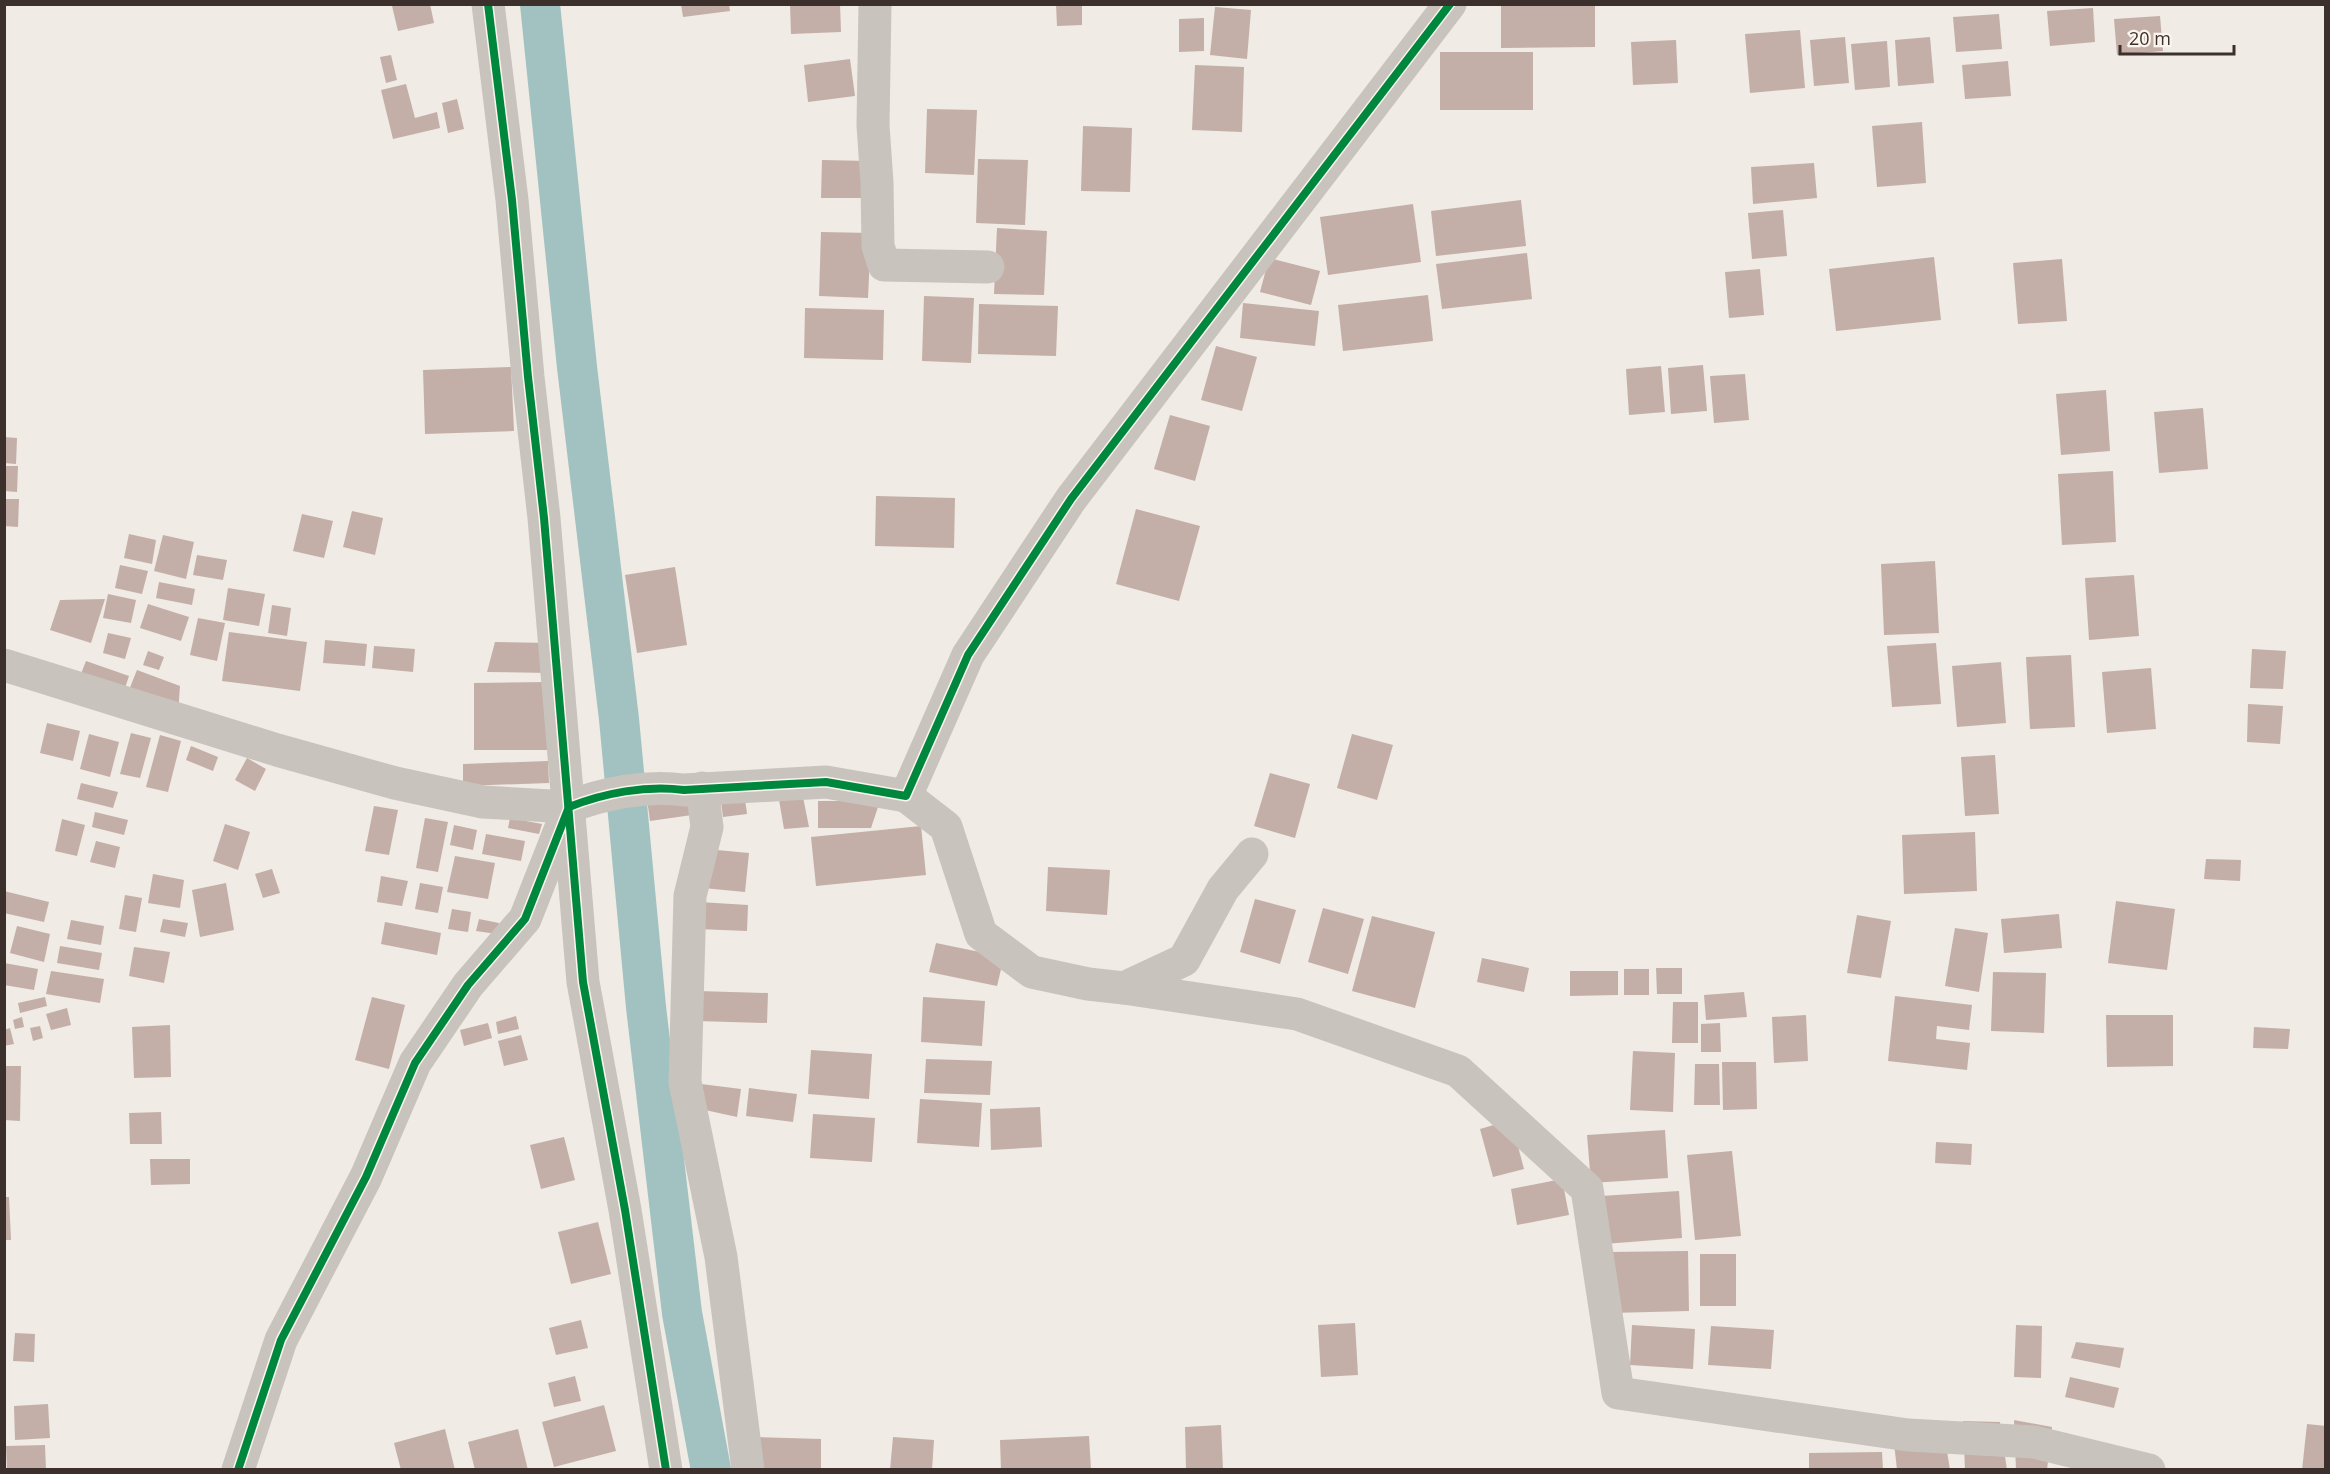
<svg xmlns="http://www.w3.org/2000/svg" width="2330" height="1474" font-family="'Open Sans',sans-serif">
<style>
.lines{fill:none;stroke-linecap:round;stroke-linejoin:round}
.canal{stroke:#a1c2c1;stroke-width:40}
.building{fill:#c3afa7}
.street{stroke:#c9c3be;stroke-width:33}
.cycleway-casing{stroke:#fbf5ee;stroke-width:11}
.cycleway{stroke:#00873e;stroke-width:8}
</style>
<rect width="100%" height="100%" fill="#f0ebe5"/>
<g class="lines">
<path class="canal" d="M540,4l37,363 42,352 27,288 36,306 29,157"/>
</g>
<g class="building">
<path d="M396,4h34l4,19 -36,8 -6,-25z"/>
<path d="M681,4h48l1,7 -47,6z"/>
<path d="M790,4h50l1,28 -50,2z"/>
<path d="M1056,4h26v21l-25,1z"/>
<path d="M1501,4h94v43l-94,1z"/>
<path d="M1215,7l36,3 -4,49 -37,-4z"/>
<path d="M2093,8l2,34 -45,4 -3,-35z"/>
<path d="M1999,14l3,35 -46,3 -3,-35z"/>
<path d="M2160,16l3,35 -46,4 -3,-36z"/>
<path d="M1204,18v33l-25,1v-33z"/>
<path d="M1800,30l5,58 -55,5 -5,-59z"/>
<path d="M1845,37l4,46 -35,3 -4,-46z"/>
<path d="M1930,37l4,46 -36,3 -3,-46z"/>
<path d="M1676,40l2,43 -45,2 -2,-43z"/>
<path d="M1887,41l3,46 -35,3 -4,-46z"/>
<rect x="1440" y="52" width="93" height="58"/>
<path d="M391,55l6,25 -11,3 -6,-26z"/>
<path d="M850,59l5,37 -47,6 -4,-37z"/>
<path d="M2008,61l3,35 -46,3 -3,-34z"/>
<path d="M1195,65l49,2 -2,65 -50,-2z"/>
<path d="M406,84l9,34 22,-6 3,16 -47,11 -12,-49z"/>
<path d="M457,99l7,30 -16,4 -6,-30z"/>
<path d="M927,109l50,1 -3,65 -49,-2z"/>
<path d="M1922,122l4,61 -49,4 -5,-61z"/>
<path d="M1083,126l49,2 -2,64 -49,-1z"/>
<path d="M978,159l50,1 -3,65 -49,-2z"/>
<path d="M822,160l47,1 -1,37h-47z"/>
<path d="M1814,163l3,35 -64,6 -2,-37z"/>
<path d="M1521,200l5,46 -90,10 -5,-45z"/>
<path d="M1413,204l8,58 -93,13 -8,-58z"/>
<path d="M1783,210l4,46 -35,3 -4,-46z"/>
<path d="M997,228l50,3 -3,64 -50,-1z"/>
<path d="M821,232l50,1 -3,65 -49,-2z"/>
<path d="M1527,253l5,46 -90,10 -6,-45z"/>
<path d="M1934,257l7,63 -105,11 -7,-62z"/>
<path d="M1269,258l51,13 -9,34 -51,-13z"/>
<path d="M2062,259l5,62 -49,3 -5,-61z"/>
<path d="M1760,269l4,46 -35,3 -4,-46z"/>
<path d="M1428,295l5,46 -90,10 -5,-46z"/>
<path d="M924,296l50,2 -3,65 -49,-2z"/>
<path d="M1243,303l76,8 -4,35 -75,-8z"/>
<path d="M979,304l79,2 -2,50 -78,-2z"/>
<path d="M805,308l79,2 -1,50 -79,-2z"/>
<path d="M1216,346l41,11 -15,54 -41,-11z"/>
<path d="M1703,365l4,46 -36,3 -3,-46z"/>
<path d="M1661,366l4,46 -36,3 -3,-46z"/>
<path d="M511,367l3,64 -89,3 -2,-64z"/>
<path d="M1745,374l4,46 -35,3 -4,-47z"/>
<path d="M2106,390l4,61 -49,4 -5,-61z"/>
<path d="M2203,408l5,61 -49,4 -5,-61z"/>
<path d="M1170,415l40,11 -15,55 -41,-12z"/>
<path d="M4,437l13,1 -1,26 -12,-1z"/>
<path d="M4,466h14l-1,26 -13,-1z"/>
<path d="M2113,471l3,71 -54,3 -4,-71z"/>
<path d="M876,496l79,2 -1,50 -79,-2z"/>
<path d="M4,499h15l-1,28 -14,-1z"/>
<path d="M1136,509l64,17 -21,75 -63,-17z"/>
<path d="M352,511l31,7 -8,37 -32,-8z"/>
<path d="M302,514l31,7 -9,37 -31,-7z"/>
<path d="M129,534l27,6 -4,24 -28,-6z"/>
<path d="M163,535l31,7 -8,37 -32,-8z"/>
<path d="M197,555l30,5 -4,20 -30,-5z"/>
<path d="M1935,561l4,72 -55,2 -3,-71z"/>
<path d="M120,565l28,6 -6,23 -27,-6z"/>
<path d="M675,567l12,78 -50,8 -12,-78z"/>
<path d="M2134,575l5,61 -50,4 -4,-62z"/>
<path d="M159,582l36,7 -3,16 -36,-7z"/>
<path d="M228,588l37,6 -6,32 -36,-6z"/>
<path d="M108,594l28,6 -5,23 -28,-5z"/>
<path d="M105,599l-14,44 -41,-13 10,-30z"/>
<path d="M148,604l41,13 -8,24 -41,-13z"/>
<path d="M272,605l19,3 -4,28 -19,-3z"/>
<path d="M198,618l27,5 -8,38 -27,-6z"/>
<path d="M229,632l78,10 -7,49 -78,-10z"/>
<path d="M108,633l23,5 -6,21 -22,-6z"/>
<path d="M325,640l42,4 -2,22 -42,-3z"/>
<path d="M495,642l55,1 -1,30 -62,-1z"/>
<path d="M1936,643l5,61 -49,3 -5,-61z"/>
<path d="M374,646l41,3 -2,23 -41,-4z"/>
<path d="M2252,649l34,2 -3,38 -33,-1z"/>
<path d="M148,651l16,6 -5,13 -16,-5z"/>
<path d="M2071,655l4,72 -45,2 -4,-72z"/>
<path d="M86,661l43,15 -6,18 -44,-15z"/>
<path d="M2001,662l5,61 -49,4 -5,-61z"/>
<path d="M2151,668l5,61 -49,4 -5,-61z"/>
<path d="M137,670l43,16 -2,27 -51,-18z"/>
<path d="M548,682v68h-74v-67z"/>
<path d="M2248,704l35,2 -3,38 -33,-2z"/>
<path d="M47,723l33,8 -7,30 -33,-8z"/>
<path d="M131,733l20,5 -11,40 -20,-4z"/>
<path d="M89,734l30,8 -9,35 -30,-8z"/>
<path d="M1352,734l41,11 -16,55 -40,-12z"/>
<path d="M160,735l21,6 -13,51 -22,-5z"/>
<path d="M191,746l27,11 -5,14 -27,-11z"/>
<path d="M1995,755l4,59 -34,2 -4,-59z"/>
<path d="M247,758l19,11 -11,22 -20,-11z"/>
<path d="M548,761l1,22 -86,3v-22z"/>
<path d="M1270,773l40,11 -15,54 -41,-12z"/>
<path d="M81,783l37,9 -5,16 -36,-9z"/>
<path d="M744,791l3,23 -24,3 -3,-23z"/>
<path d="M695,792l4,22 -49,7 -3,-22z"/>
<path d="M778,794l25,3 6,30 -25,2z"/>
<path d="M818,801h62l-9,27h-53z"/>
<path d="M374,806l24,4 -9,45 -24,-4z"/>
<path d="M95,812l33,8 -4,15 -32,-8z"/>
<path d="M425,818l23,4 -10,50 -22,-4z"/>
<path d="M510,818l32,6 -3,10 -31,-6z"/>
<path d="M62,819l23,6 -8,31 -22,-5z"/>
<path d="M225,824l25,8 -12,38 -25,-9z"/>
<path d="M454,825l23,5 -4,20 -23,-5z"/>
<path d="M921,826l5,49 -110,11 -5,-49z"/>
<path d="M1975,832l2,59 -73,3 -2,-59z"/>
<path d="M486,834l39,7 -4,20 -39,-7z"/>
<path d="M96,841l24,6 -5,21 -25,-6z"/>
<path d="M706,849l43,4 -4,39 -42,-4z"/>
<path d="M455,856l40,7 -7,36 -41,-7z"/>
<path d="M2206,859l35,1 -1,21 -36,-2z"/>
<path d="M1048,867l62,3 -3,45 -61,-4z"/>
<path d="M272,869l8,24 -17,5 -8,-24z"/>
<path d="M153,874l31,6 -4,28 -32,-5z"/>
<path d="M381,876l27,5 -6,25 -25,-4z"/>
<path d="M226,883l8,47 -34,7 -8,-47z"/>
<path d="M420,883l23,4 -5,26 -23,-4z"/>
<path d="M4,891l45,11 -5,20 -40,-9z"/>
<path d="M125,895l17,3 -6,34 -17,-3z"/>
<path d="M1255,899l41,11 -16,54 -40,-12z"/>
<path d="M2116,901l59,8 -8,61 -59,-7z"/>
<path d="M699,902l49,3 -1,26 -49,-2z"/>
<path d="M1323,908l41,11 -16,55 -40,-12z"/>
<path d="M452,909l19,3 -3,20 -20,-3z"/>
<path d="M2059,914l3,34 -58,5 -3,-34z"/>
<path d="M1857,915l34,6 -10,57 -34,-5z"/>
<path d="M1372,916l63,16 -20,76 -63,-17z"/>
<path d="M163,919l25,4 -3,14 -25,-5z"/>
<path d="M479,919l20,4 -2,11 -21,-3z"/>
<path d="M71,920l33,6 -3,19 -34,-6z"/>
<path d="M385,922l56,11 -4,22 -56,-11z"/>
<path d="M17,926l33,8 -6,28 -34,-9z"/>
<path d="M1955,928l33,5 -9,59 -34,-6z"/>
<path d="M936,943l68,14 -7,29 -68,-14z"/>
<path d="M60,946l42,7 -3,17 -42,-7z"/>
<path d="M134,947l36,5 -6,31 -35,-7z"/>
<path d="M1482,958l47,10 -5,24 -47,-10z"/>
<path d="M4,963l34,6 -4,21 -30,-5z"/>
<path d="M1656,968h26v26h-25z"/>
<rect x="1624" y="969" width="25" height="26"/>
<path d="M51,971l53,8 -4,24 -54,-9z"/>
<path d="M1570,971h48v24l-48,1z"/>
<path d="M1993,972l53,1 -2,60 -53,-2z"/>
<path d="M698,991l70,2 -1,30 -70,-2z"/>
<path d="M1744,992l3,25 -41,3 -2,-25z"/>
<path d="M1895,996l77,9 -3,25 -32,-4 -1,13 34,4 -3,27 -79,-9z"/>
<path d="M45,997l2,9 -27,7 -2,-10z"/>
<path d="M372,997l33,8 -16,64 -34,-9z"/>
<path d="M923,997l62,4 -3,45 -61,-4z"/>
<path d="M1673,1002h25v41h-26z"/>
<path d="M67,1008l4,17 -20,5 -5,-16z"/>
<path d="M1806,1015l2,46 -34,2 -2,-46z"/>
<path d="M2106,1015h67v51l-66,1z"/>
<path d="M516,1016l3,13 -21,5 -2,-12z"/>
<path d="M22,1017l2,10 -9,2 -2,-9z"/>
<path d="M488,1023l4,15 -28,8 -4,-16z"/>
<path d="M1720,1023l1,29h-20v-28z"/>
<path d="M170,1025l1,52 -37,1 -2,-51z"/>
<path d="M40,1026l3,12 -10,3 -3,-13z"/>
<path d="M2254,1027l36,2 -2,20 -35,-1z"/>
<path d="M10,1028l4,16 -10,2v-16z"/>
<path d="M521,1035l7,25 -24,6 -6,-25z"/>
<path d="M811,1050l61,4 -3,45 -61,-5z"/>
<path d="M1633,1051l42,2 -2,59 -43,-2z"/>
<path d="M926,1059l66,2 -2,34 -66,-2z"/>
<path d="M1722,1062h34l1,47 -34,1z"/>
<path d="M1695,1064h24l1,41h-26z"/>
<path d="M4,1066h17l-1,55 -16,-1z"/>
<path d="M693,1083l48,6 -4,28 -41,-9z"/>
<path d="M749,1088l48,6 -4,28 -47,-6z"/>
<path d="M920,1099l62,4 -3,44 -62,-4z"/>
<path d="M1040,1107l2,40 -51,3 -1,-41z"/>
<path d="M161,1112l1,32h-32l-1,-31z"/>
<path d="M813,1114l62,4 -3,44 -62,-4z"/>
<path d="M1511,1120l13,49 -31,8 -13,-48z"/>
<path d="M1665,1130l3,48 -77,5 -4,-48z"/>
<path d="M564,1137l11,43 -34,9 -11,-44z"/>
<path d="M1936,1142l36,2 -1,21 -36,-2z"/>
<path d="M1732,1151l9,85 -46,4 -8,-85z"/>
<path d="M150,1159h40v25l-39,1z"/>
<path d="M1562,1179l7,36 -52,10 -6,-36z"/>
<path d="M1679,1191l3,47 -78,6 -3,-48z"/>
<path d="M4,1197h5l2,43h-7z"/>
<path d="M598,1222l13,52 -40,10 -13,-52z"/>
<path d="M1688,1251l1,60 -78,2 -1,-61z"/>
<rect x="1700" y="1254" width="36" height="52"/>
<path d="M581,1320l7,28 -32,7 -7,-27z"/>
<path d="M1355,1323l3,52 -37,2 -3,-52z"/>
<path d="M1632,1325l63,4 -2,40 -63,-4z"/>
<path d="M2016,1325l26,1 -1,52 -27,-1z"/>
<path d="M1711,1326l63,4 -3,39 -63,-4z"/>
<path d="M15,1333l20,1 -1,28 -21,-1z"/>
<path d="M2076,1342l48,6 -4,20 -49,-10z"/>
<path d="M575,1376l6,25 -27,6 -6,-24z"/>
<path d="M2070,1377l49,11 -5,20 -49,-11z"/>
<path d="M48,1404l2,34 -35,2 -1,-34z"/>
<path d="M604,1405l12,46 -62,16 -12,-45z"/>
<path d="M2014,1420l38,7 -5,43h-31z"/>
<path d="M1963,1421l37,1 7,48h-42z"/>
<path d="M2307,1424l19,2v44h-24z"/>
<path d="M1221,1425l2,45h-37l-1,-43z"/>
<path d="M445,1429l10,41h-54l-7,-27z"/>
<path d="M518,1429l10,41h-53l-7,-28z"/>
<path d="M1089,1436l2,34h-90l-1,-30z"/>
<path d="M754,1437l67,2v31h-68z"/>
<path d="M893,1437l41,3 -2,30h-42z"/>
<path d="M1894,1443l52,2 4,25h-53z"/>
<path d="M45,1445l1,25h-39l-1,-24z"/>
<path d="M1882,1452l1,18h-74v-17z"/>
</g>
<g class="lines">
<g class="street">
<path d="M488,4l24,196 16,177 16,141 39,464 42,228 41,260"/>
<path d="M875,4l-2,121 4,58 1,63 6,19 104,2"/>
<path d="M4,665l273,85 118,33 88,19 86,5"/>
<path d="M702,788l5,39 -17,69 -5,186 36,175 27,213"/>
<path d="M906,796l40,31 35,107 51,38 56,12 36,4 60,-28 39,-71 29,-35"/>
<path d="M1124,988l173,26 161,57 129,118 31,204 290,42 126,7 115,28"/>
<path d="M238,1470l43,-130 85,-163 49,-114 53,-78 57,-66 44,-112c35,-14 77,-22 115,-17l142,-8 80,14 62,-141 103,-156 379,-495"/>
</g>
<g class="cycleway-casing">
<g id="cycleway">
<path d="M488,4l24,196 16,177 16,141 39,464 42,228 41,260"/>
<path d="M238,1470l43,-130 85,-163 49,-114 53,-78 57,-66 44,-112c35,-14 77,-22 115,-17l142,-8 80,14 62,-141 103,-156 379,-495"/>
</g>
</g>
<use href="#cycleway" class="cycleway"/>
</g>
<rect width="2330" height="1474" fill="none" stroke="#3b302b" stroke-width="12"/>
<path d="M2120 45v9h114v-9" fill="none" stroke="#3b302b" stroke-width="3"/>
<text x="2129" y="45" font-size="18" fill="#3b302b" stroke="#fbf5ee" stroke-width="4.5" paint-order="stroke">20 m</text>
</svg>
